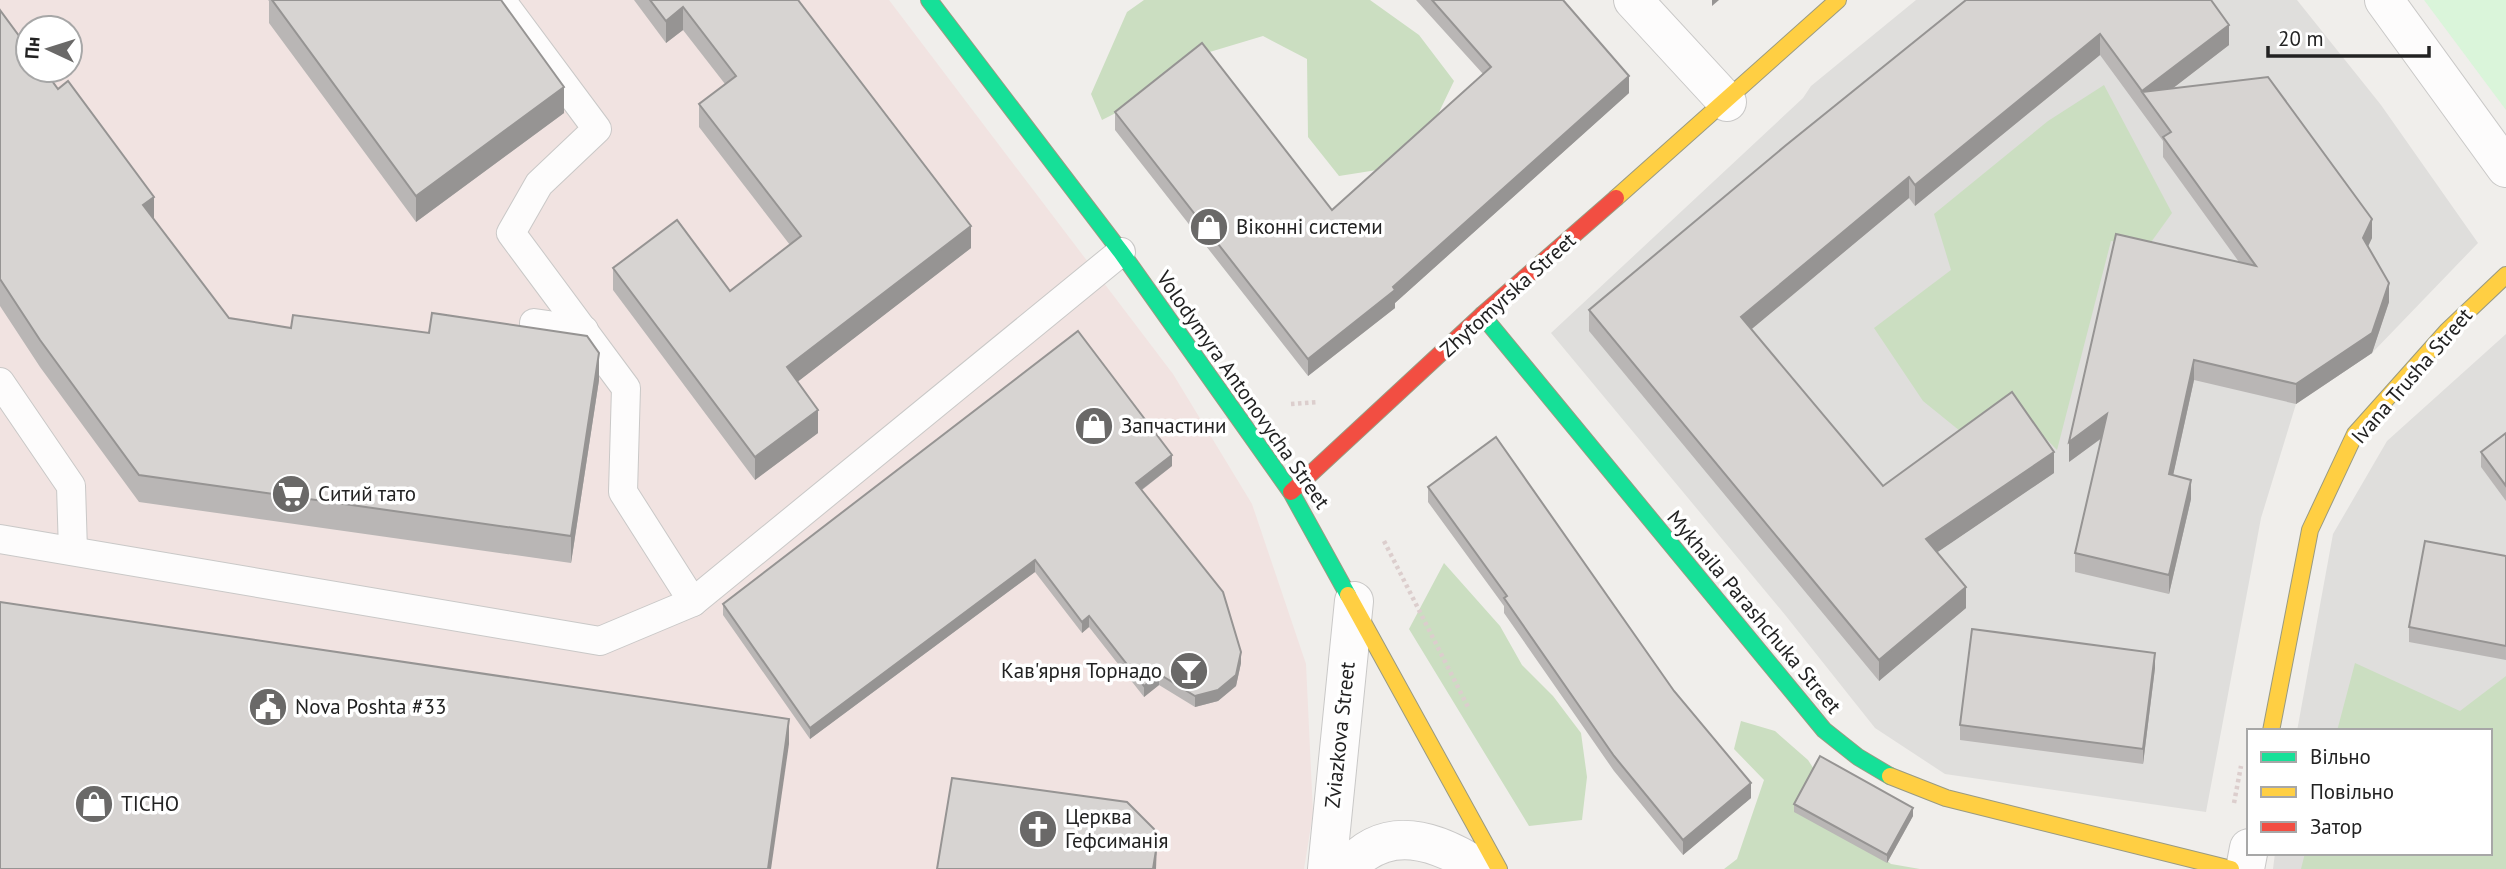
<svg xmlns="http://www.w3.org/2000/svg" width="2506" height="869" font-family="'PT Sans',sans-serif">
<style>
.residential{fill:#dfdedc}
.commercial{fill:#f1e3e1;fill-rule:evenodd}
.forest{fill:#cbdec1}
.park{fill:#daf5da}
.lines{fill:none;stroke-linecap:round;stroke-linejoin:round}
.lane-casing{stroke:#c9c8c7;stroke-width:30}
.street-casing{stroke:#c9c8c7;stroke-width:40}
.fast-casing{stroke:#999a82;stroke-width:18}
.slow-casing{stroke:#999a82;stroke-width:18}
.jam-casing{stroke:#999a82;stroke-width:18}
.path{stroke:#dccecd;stroke-width:4.5;stroke-dasharray:3.5 3.5;stroke-linecap:butt}
.lane{stroke:#fdfcfc;stroke-width:28}
.street{stroke:#fdfcfc;stroke-width:38}
.fast{stroke:#16e098;stroke-width:16}
.slow{stroke:#ffcf43;stroke-width:16}
.jam{stroke:#f24e42;stroke-width:16}
.wall{fill:#b9b6b5}
.shaded-wall{fill:#969493}
.building{fill:#d7d4d2;stroke:#969493;stroke-width:2}
.labels{text-anchor:middle;stroke-width:7;stroke-linejoin:round;paint-order:stroke}
.poi-label{font-size:21px;fill:#222;stroke:#fff;text-anchor:start}
.street-label{font-size:21px;fill:#222;stroke:#fff}
</style>
<rect width="100%" height="100%" fill="#f0eeeb"/>
<g class="residential">
<path d="M1916,0h381l84,105 97,138 -106,110 -76,51 -35,114 -55,294 -261,-38 -70,-46 -89,-112 -235,-283 252,-235 8,-12z"/>
<path d="M2506,334v535h-233l2,-16h215v-122h-193l36,-197 54,-93z"/>
</g>
<path class="commercial" d="M0,0h889l284,374 79,130 54,160 7,149 -9,56h-1304zM28,28h42v42h-42z"/>
<g class="forest">
<path d="M1144,0h226l49,35 35,46 -26,54 -51,35 -38,6 -31,-39 -1,-78 -44,-23 -60,18 -50,40 -51,26 -11,-26 36,-82z"/>
<path d="M2104,85l68,128 -23,32 -38,-4 -54,209 -45,-46 -52,27 -37,-30 -49,-73 77,-58 -17,-56 114,-93z"/>
<path d="M1444,563l56,63 22,39 31,31 28,37 6,44 -5,43 -53,6 -120,-197z"/>
<path d="M2355,663l105,48 46,-35v193h-205l4,-16h185v-122h-153z"/>
<path d="M1741,721l34,10 33,29 49,76 34,28 29,5h-196l13,-10 27,-79 -30,-31z"/>
</g>
<path class="park" d="M2424,0h82v110z"/>
<g class="lines">
<g class="lane-casing">
<g id="lane">
<path d="M501,0l96,129 -58,55 -28,49 115,155 -3,104 70,110"/>
<path d="M534,323l50,7"/>
<path d="M0,382l71,104 2,65"/>
<path d="M0,539l600,102 93,-39 428,-350"/>
</g>
</g>
<g class="street-casing">
<g id="street">
<path d="M1633,0l94,102"/>
<path d="M2384,0l122,168"/>
<path d="M1327,869l27,-268"/>
<path d="M1347,869c39,-47 90,-29 134,0"/>
<path d="M2245,869l4,-21"/>
</g>
</g>
<g class="fast-casing">
<g id="fast">
<path d="M929,0l192,252 170,240 57,103"/>
<path d="M1482,315l342,415 34,27 32,19"/>
</g>
</g>
<g class="slow-casing">
<g id="slow">
<path d="M1616,198l222,-198"/>
<path d="M1348,595l151,274"/>
<path d="M2271,731l39,-201 45,-96 92,-103 59,-56"/>
<path d="M1890,776l56,22 285,71"/>
</g>
</g>
<g class="jam-casing">
<path id="jam" d="M1291,492l191,-177 134,-117"/>
</g>
<g class="path">
<path d="M1291,404l27,-2"/>
<path d="M1384,541l84,166"/>
<path d="M2234,803l7,-37"/>
</g>
<use href="#lane" class="lane"/>
<use href="#street" class="street"/>
<use href="#fast" class="fast"/>
<use href="#slow" class="slow"/>
<use href="#jam" class="jam"/>
</g>
<g class="wall">
<path d="M268,0h233l63,113 -148,109 -147,-199v-22z"/>
<path d="M634,0h164l173,248 -174,134 21,51 -63,47 -142,-190v-22l117,23 60,-46 -91,-118v-23l26,-20 -42,-54 -17,13z"/>
<path d="M1416,0h147l66,93 -234,210v5l-87,68 -193,-246v-18l217,98 151,-136z"/>
<path d="M1966,0l263,45 -57,44 200,149 -4,8 21,56 -17,51 -76,51 -102,-24 -21,95 18,24 -22,95 -94,-22v-19l27,-115 -33,24 170,-200 -76,-105v-16l-63,-86 -185,151 -6,-8 -158,131 132,157 171,-13 -117,79 29,56 -87,73 -290,-350v-21z"/>
<path d="M0,10l154,210 75,98 370,62 -28,183 -432,-61 -99,-135 -40,-61z"/>
<path d="M2506,433v68l-25,-34v-15z"/>
<path d="M1172,466l-30,24 99,173 -5,23 -18,15 -23,6 -36,-22 -15,12 -55,-70 -7,6 -47,-61 -225,167 -87,-124v-11z"/>
<path d="M1428,487l246,204 77,107 -68,57 -69,-84 -110,-158v-7l-76,-104z"/>
<path d="M2506,556v104l-97,-18v-15z"/>
<path d="M2155,668l-12,96 -183,-24v-15z"/>
<path d="M1794,804l119,12 -26,47 -93,-51z"/>
</g>
<g class="shaded-wall">
<path d="M1712,0h7l-7,6z"/>
<path d="M683,7v23l-17,13v-22z"/>
<path d="M2229,25v20l-78,60 -9,-13v20v-21z"/>
<path d="M2100,34v21l-185,151v-21z"/>
<path d="M1629,76v17l-234,210v5l-87,68v-17l85,-72z"/>
<path d="M564,87v26l-148,109v-26z"/>
<path d="M1909,177v21l-168,140v-21z"/>
<path d="M154,197v26l-11,-18z"/>
<path d="M2372,219v19l-9,19v-19z"/>
<path d="M971,226v22l-184,142v-23z"/>
<path d="M2389,283v19l-17,51 -76,51v-20z"/>
<path d="M599,353v27l-28,183v-27z"/>
<path d="M2194,360v20l-25,114v-20z"/>
<path d="M818,410v23l-63,47v-23z"/>
<path d="M2107,414v20l-38,28v-20z"/>
<path d="M2054,452v21l-128,87v-21z"/>
<path d="M1172,455v11l-36,28v-11z"/>
<path d="M2191,480v19l-22,95v-19z"/>
<path d="M1035,560v12l-225,167v-11z"/>
<path d="M1966,587v21l-87,73v-21z"/>
<path d="M1089,616v11l-7,6v-11z"/>
<path d="M1241,652v11l-5,23 -18,15 -23,6v-11z"/>
<path d="M2155,653v15l-12,96v-15z"/>
<path d="M1159,674v11l-15,12v-11z"/>
<path d="M789,719v25l-18,125h-3z"/>
<path d="M1751,783v15l-68,57v-15z"/>
<path d="M1913,808v8l-26,47v-8z"/>
<path d="M1157,844l-1,25h-3z"/>
</g>
<g class="building">
<path d="M272,0h229l63,87 -148,109z"/>
<path d="M650,0h148l173,226 -184,141 31,43 -63,47 -142,-189 64,-48 53,71 71,-55 -102,-132 37,-28 -53,-69 -17,14z"/>
<path d="M1432,0h131l66,76 -236,211 2,3 -87,69 -193,-247 87,-69 130,167 159,-143z"/>
<path d="M1966,0h245l18,25 -87,66 -42,-57 -185,151 -6,-8 -168,140 142,169 129,-94 42,60 -128,87 40,48 -87,73 -290,-350 196,-164z"/>
<path d="M0,10l28,38v22h16l14,19 10,-8 86,116 -11,8 86,113 62,10 2,-13 136,18 3,-20 155,23 12,17 -28,183 -432,-61 -99,-135 -40,-61z"/>
<path d="M2268,77l104,142 -9,19 26,45 -17,50 -76,51 -102,-24 -25,114 22,6 -22,95 -94,-22 32,-139 -38,28 47,-208 140,32 -93,-129 8,-5 -29,-40z"/>
<path d="M1078,331l94,124 -36,28 87,109 18,60 -5,23 -18,15 -23,6 -36,-22 -15,12 -55,-70 -7,6 -47,-62 -225,168 -87,-124z"/>
<path d="M2506,433v53l-25,-34z"/>
<path d="M1496,437l178,254 77,92 -68,57 -69,-84 -110,-158 3,-2 -79,-109z"/>
<path d="M2425,541l81,15v90l-97,-19z"/>
<path d="M0,602l789,117 -21,150h-768z"/>
<path d="M1972,629l183,24 -12,96 -183,-24z"/>
<path d="M1820,756l93,52 -26,47 -93,-51z"/>
<path d="M952,778l175,24 27,27 3,15 -4,25h-216z"/>
</g>
<defs>
<g id="shop-disc" transform="scale(2.0125)"><circle r="9.5" fill="#6a6968" stroke="#fff"/><path d="M-5-2.5h2.3a2.7 3.5 0 0 1 5.4 0H5L5.5 6h-11ZM-1.5-2.5h3a1.5 2.3 0 0 0-3 0Z" fill="#fff"/></g>
<g id="supermarket-disc" transform="scale(2.0125)"><circle r="9.5" fill="#6a6968" stroke="#fff"/><path d="M-6-5.5h2.5l.6 2H6L4.5 2H-2.5L-4.4-4H-6ZM-1.5 3.2a1.3 1.3 0 1 0 .1 0ZM3 3.2a1.3 1.3 0 1 0 .1 0Z" fill="#fff"/></g>
<g id="bar-disc" transform="scale(2.0125)"><circle r="9.5" fill="#6a6968" stroke="#fff"/><path d="M-6-5H6L.8 .8V4.5H3.5V6h-7V4.5H-.8V.8Z" fill="#fff"/></g>
<g id="civic-disc" transform="scale(2.0125)"><circle r="9.5" fill="#6a6968" stroke="#fff"/><path d="M-.6-6.5H3V-4.5H.6V-3L4-1V1h2V6H-6V1h2V-1L-.6-3ZM-1.2 2.5V6h2.4V2.5Z" fill="#fff"/></g>
<g id="church-disc" transform="scale(2.0125)"><circle r="9.5" fill="#6a6968" stroke="#fff"/><path d="M-1.2-6h2.4v3.5h3.3v2.4h-3.3V6h-2.4V-.1h-3.3v-2.4h3.3Z" fill="#fff"/></g>
</defs>
<g fill-rule="evenodd">
<use href="#shop-disc" x="1209" y="227"/>
<use href="#shop-disc" x="1094" y="426"/>
<use href="#supermarket-disc" x="291" y="494"/>
<use href="#bar-disc" x="1189" y="671"/>
<use href="#civic-disc" x="268" y="707"/>
<use href="#shop-disc" x="94" y="804"/>
<use href="#church-disc" x="1038" y="829"/>
</g>
<g class="labels">
<g class="poi-label">
<text x="1236" y="234">Віконні системи</text>
<text x="1121" y="433">Запчастини</text>
<text x="318" y="501">Ситий тато</text>
<text x="1162" y="678" text-anchor="end">Кав'ярня Торнадо</text>
<text x="295" y="714">Nova Poshta #33</text>
<text x="121" y="811">ТІСНО</text>
<text x="1065" y="824">Церква<tspan x="1065" dy="24">Гефсиманія</tspan></text>
</g>
<g class="street-label">
<text transform="translate(1508 295) rotate(-42)" y="7">Zhytomyrska Street</text>
<text transform="translate(2412 376) rotate(-49)" y="7">Ivana Trusha Street</text>
<text transform="translate(1243 390) rotate(55)" y="7">Volodymyra Antonovycha Street</text>
<text transform="translate(1754 612) rotate(50)" y="7">Mykhaila Parashchuka Street</text>
<text transform="translate(1340 735) rotate(-84)" y="7">Zviazkova Street</text>
</g>
</g>
<rect x="2247" y="729" width="245" height="126" fill="#ffffff" stroke="#a7a7a7" stroke-width="2"/>
<rect x="2261" y="752" width="35" height="10" fill="#16e098" stroke="#a7a7a7" stroke-width="2"/>
<text x="2310" y="764" font-size="21" fill="#222222">Вільно</text>
<rect x="2261" y="787" width="35" height="10" fill="#ffcf43" stroke="#a7a7a7" stroke-width="2"/>
<text x="2310" y="799" font-size="21" fill="#222222">Повільно</text>
<rect x="2261" y="822" width="35" height="10" fill="#f24e42" stroke="#a7a7a7" stroke-width="2"/>
<text x="2310" y="834" font-size="21" fill="#222222">Затор</text>
<g transform="translate(49 49) rotate(274)"><circle r="33" fill="#ffffff" stroke="#a7a7a7" stroke-width="2"/>
<path d="M0-5L12 26L0 18L-12 26Z" fill="#6a6968"/>
<text y="-10" font-size="19" font-weight="bold" text-anchor="middle" fill="#222222">Пн</text>
</g>
<path d="M2268 46v10h161v-10" fill="none" stroke="#222222" stroke-width="3.5"/>
<text x="2278" y="46" font-size="21" fill="#222222" stroke="#ffffff" stroke-width="5" paint-order="stroke">20 m</text>
</svg>
